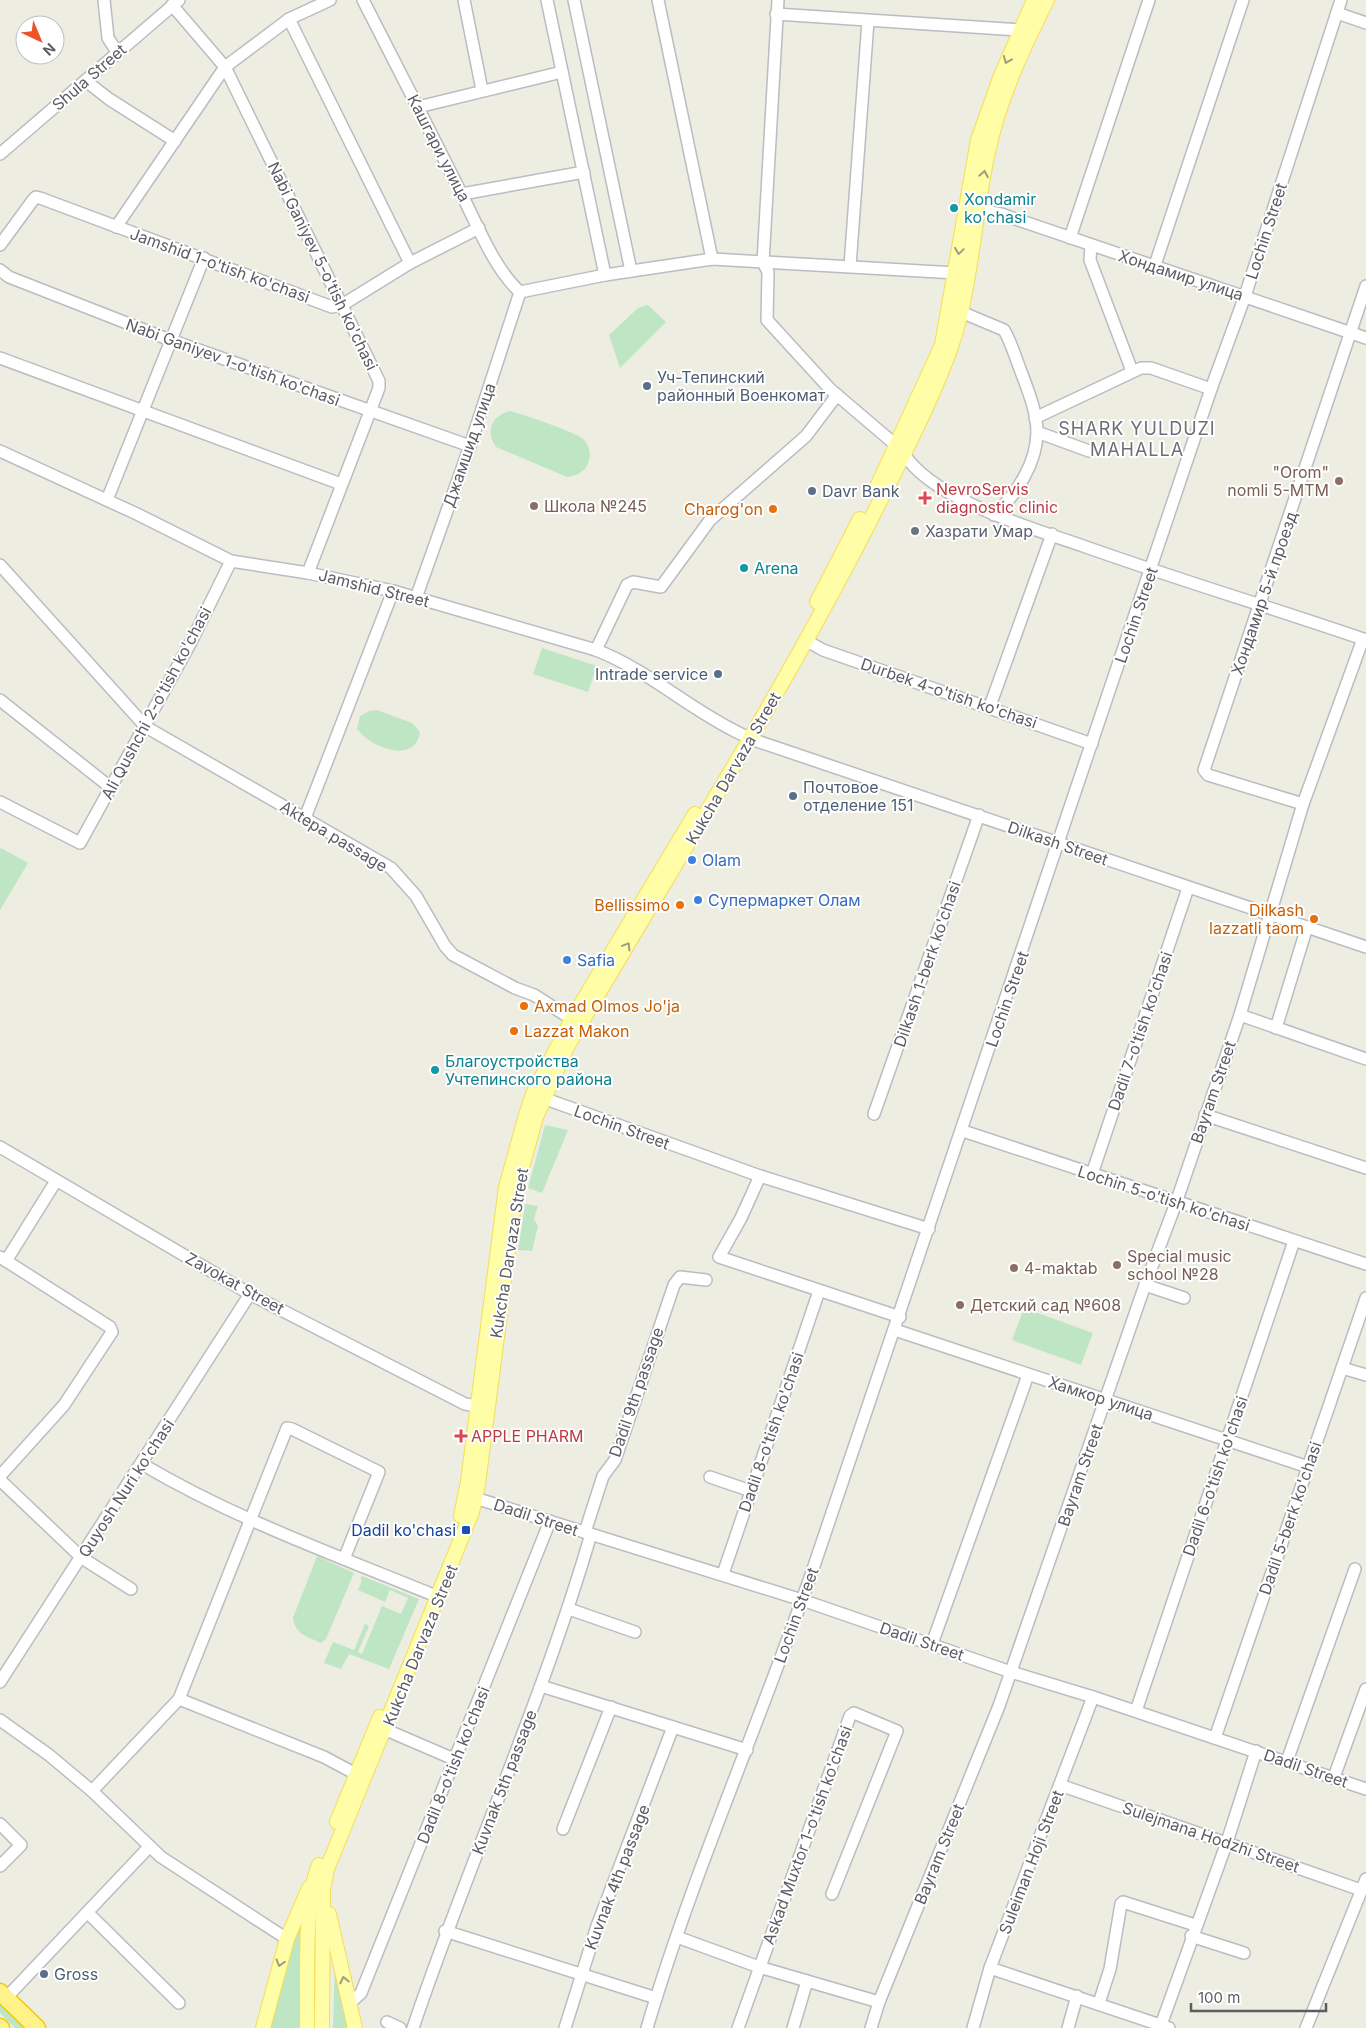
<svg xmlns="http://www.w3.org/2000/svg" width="1366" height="2028" font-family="Inter,sans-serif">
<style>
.green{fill:#bee6c4}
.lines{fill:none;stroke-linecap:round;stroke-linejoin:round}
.minor-casing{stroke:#babcc2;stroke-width:14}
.major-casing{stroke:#f4de55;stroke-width:16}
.highway-casing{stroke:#f0c700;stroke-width:19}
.minor{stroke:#fff;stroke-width:11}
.major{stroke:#fffda6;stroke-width:14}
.highway{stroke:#fff289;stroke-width:16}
.oneway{stroke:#9d9d7e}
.culture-dot{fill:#0f9aa8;stroke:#fff;stroke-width:2}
.service-dot{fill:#5c6f8a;stroke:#fff;stroke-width:2}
.education-dot{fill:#8d6e63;stroke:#fff;stroke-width:2}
.health-dot{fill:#e0444e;stroke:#fff;stroke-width:2}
.food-dot{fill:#e8710a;stroke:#fff;stroke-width:2}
.worship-dot{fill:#6b7280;stroke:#fff;stroke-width:2}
.shop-dot{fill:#3f7fe0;stroke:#fff;stroke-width:2}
.transit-dot{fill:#1a4fb4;stroke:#fff;stroke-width:2}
.labels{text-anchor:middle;stroke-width:4;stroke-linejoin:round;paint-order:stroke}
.street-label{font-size:16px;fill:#5b5d64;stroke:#fff}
.culture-label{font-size:16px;fill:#0d838f;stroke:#fff;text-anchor:start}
.service-label{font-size:16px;fill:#4e5e75;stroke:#fff;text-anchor:start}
.education-label{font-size:16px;fill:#785e54;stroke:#fff;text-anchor:start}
.health-label{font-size:16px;fill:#be3a42;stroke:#fff;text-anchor:start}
.food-label{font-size:16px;fill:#c56008;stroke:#fff;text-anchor:end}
.worship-label{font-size:16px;fill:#5b616d;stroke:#fff;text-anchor:start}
.shop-label{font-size:16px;fill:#366cbe;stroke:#fff;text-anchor:start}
.transit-label{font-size:16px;fill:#164399;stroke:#fff;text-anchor:end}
.neighbourhood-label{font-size:18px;letter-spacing:1px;fill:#6c6f76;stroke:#fff}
</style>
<rect width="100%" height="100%" fill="#eeede2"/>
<g class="green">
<path d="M648,305l18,17 -46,46 -11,-33 29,-27z"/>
<path d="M510,411c10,2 64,21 72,27 7,5 10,17 6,25 -3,9 -12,13 -21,14l-71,-30c-11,-16 -4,-32 14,-36z"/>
<path d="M542,648l55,18 -9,26 -55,-18z"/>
<path d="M377,710l35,13 8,9c-5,33 -49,16 -63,-3l3,-13 9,-5z"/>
<path d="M1,848l27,15 -28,47v-60z"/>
<path d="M545,1125l23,5 -26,63 -14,-5z"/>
<path d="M525,1204l13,2 -4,13 4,7 -6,25 -14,-1z"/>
<path d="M1024,1308l69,25 -12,32 -69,-25z"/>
<path d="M317,1556l37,17 -28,66 -5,4c-13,-6 -26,-9 -28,-25z"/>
<path d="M362,1576l57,23 -30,70 -40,-15 -8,15 -17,-6 9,-21 21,8 11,-26 4,2 -11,26 4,2 20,-48 19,8 7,-16 -18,-8 -5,12 -27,-12 4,-10 -2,-1z"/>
<path d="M299,1927h2l-1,101h-29l15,-69z"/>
<path d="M335,1957l14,71h-16z"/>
<path d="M0,2003l26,25h-11l-15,-15z"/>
</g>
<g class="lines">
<g class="minor-casing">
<g id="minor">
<path d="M104,0l4,38 9,14"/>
<path d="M363,0c33,64 65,127 97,191 16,31 34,78 60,101"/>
<path d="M464,0l18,90"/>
<path d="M547,0l58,275"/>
<path d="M574,0l57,271"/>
<path d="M658,0l54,259"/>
<path d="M778,0l-15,262 5,10 -1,48 63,69 67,57"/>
<path d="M172,5l53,62 154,314v7l-71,185"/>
<path d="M1337,13l29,10"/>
<path d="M776,14l244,16"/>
<path d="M289,19l121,244"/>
<path d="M86,81l23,18 66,42"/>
<path d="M418,107l144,-35"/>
<path d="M0,154l179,-154"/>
<path d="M462,194l122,-22"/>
<path d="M970,208l31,6 365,124"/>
<path d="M116,227l109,-160 64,-48 41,-19"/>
<path d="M1070,238l79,-238"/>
<path d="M0,245l33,-45 3,-3 4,1 292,109 10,-2 68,-42 69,-35"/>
<path d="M1091,245l-1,15 42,111"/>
<path d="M1155,265l88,-265"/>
<path d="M850,266l18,-245"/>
<path d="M0,270l9,7 156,61 305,108"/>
<path d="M520,292l85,-17 107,-16 244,14"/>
<path d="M961,312l43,18c7,12 11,26 16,39 7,19 17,42 17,63 0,31 -21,63 -43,83"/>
<path d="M0,358l341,126"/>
<path d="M1035,418l106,-50h10l60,21"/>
<path d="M1037,432l52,19"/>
<path d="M0,451l137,63 94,47 77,12 85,18 203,59c54,21 95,61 147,85"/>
<path d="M904,454c30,47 131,75 182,93 93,33 187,61 280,93"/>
<path d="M107,500l97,-242"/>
<path d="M0,565l146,162 245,141 25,28 29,50 8,9 62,33 19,7 44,28"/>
<path d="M416,598l54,-152 50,-154"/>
<path d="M807,641l16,9 269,94"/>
<path d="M596,650l31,-65 6,-3 28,5 49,-67 96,-84 31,-41"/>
<path d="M0,700l110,87"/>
<path d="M990,706l62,-172"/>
<path d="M751,739l615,208"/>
<path d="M0,802l80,41 111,-201 40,-81"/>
<path d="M1303,804l-95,-29 -4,-5 162,-484"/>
<path d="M305,818l88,-227"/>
<path d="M1240,1015l126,44"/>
<path d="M1276,1028l31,-101"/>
<path d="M543,1098l217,78 169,53"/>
<path d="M874,1114l105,-299"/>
<path d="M1205,1115l161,53"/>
<path d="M963,1131l403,133"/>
<path d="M0,1147l250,147 215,110 12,2"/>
<path d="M1092,1174l96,-286"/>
<path d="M760,1176l-19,42 -22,39 181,60"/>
<path d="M0,1257l110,70 2,5 -48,73 -64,71"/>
<path d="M6,1261l50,-80"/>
<path d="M1145,1285l39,13"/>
<path d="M895,1330l413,137"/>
<path d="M1342,1368l24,7"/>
<path d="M142,1464c91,54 191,90 289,130"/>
<path d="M710,1477l41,14"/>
<path d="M0,1480l82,78 49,31"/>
<path d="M475,1498l327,102 209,72 82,25 273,92"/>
<path d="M585,1532l18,-56 12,-16 59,-175 6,-8 26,3"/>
<path d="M723,1574l96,-283"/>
<path d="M569,1609l66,23"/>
<path d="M932,1644l96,-269"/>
<path d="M0,1682l250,-388"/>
<path d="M541,1686l206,64"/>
<path d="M179,1699l145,58 32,17"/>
<path d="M1136,1711l158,-470"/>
<path d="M0,1720l49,35 43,36 69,66 126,82"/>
<path d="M377,1726l79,34"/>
<path d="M1215,1738l151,-440"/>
<path d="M1287,1761l68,-192"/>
<path d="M1334,1777l32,-88"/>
<path d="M1060,1785l301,105"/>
<path d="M92,1791l87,-92 108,-271 5,1 87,43 -35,87"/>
<path d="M0,1824l21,21 -21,21"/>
<path d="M563,1829l48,-122"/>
<path d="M88,1913l91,90"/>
<path d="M445,1931l211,67"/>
<path d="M1191,1936l53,17"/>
<path d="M677,1937l82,30 120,35"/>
<path d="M990,1968l179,60"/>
<path d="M6,1998l143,-151"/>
<path d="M350,2003l11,-10 189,-472"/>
<path d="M1099,2003l11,-34 11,-65 2,-2 72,23"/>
<path d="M387,2022l13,6"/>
<path d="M1161,2025l66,-183 29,-91"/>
<path d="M413,2028c56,-166 129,-326 178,-494"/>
<path d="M565,2028l32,-102 76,-199"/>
<path d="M647,2028c46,-155 113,-306 166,-459 135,-392 268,-785 398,-1180l34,-93 96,-296"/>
<path d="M738,2028l112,-312 4,-3 43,18 -65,163"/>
<path d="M793,2028l14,-47"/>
<path d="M871,2028l8,-26 120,-296 146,-421 31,-82 64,-188 63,-211 60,-165"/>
<path d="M973,2028l17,-60 103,-271"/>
<path d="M1068,2028l9,-32"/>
<path d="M1306,2028l60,-149"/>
</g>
</g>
<g class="major-casing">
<g id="major">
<path d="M877,487l65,-142 36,-205 22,-62 34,-78"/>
<path d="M817,602l43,-83"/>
<path d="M461,1516l7,-34 38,-295 20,-72 7,-21 39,-75 123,-205"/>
<path d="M337,1822l43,-105"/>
<path d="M329,1914l26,114"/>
<path d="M263,2028l24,-89 22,-51"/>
<path d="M307,2028c1,-43 -4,-125 12,-163"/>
<path d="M322,2028l1,-138 4,-21 145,-357 6,-28 38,-295 20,-72 31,-70c102,-175 211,-346 303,-526 25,-50 52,-100 73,-153 29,-68 29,-145 45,-216 11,-53 35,-104 59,-152"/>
</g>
</g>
<g class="highway-casing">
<g id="highway">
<path d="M0,1992l37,36"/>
<path d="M0,2027l1,1"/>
</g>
</g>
<use href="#minor" class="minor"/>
<use href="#major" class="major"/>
<use href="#highway" class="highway"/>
</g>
<defs><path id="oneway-chevron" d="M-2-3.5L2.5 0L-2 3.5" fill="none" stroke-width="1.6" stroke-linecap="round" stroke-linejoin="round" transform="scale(1.25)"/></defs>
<g class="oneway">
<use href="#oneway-chevron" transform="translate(1007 60) rotate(112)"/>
<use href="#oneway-chevron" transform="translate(984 174) rotate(-80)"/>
<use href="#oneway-chevron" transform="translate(959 251) rotate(98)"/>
<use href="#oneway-chevron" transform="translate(627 946) rotate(-59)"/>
<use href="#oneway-chevron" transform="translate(280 1963) rotate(106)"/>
<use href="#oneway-chevron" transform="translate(344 1980) rotate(-103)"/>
</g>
<g class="culture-dot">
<circle cx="954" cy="208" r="5"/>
<circle cx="744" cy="568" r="5"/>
<circle cx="435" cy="1070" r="5"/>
</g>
<g class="service-dot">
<circle cx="647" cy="386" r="5"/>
<circle cx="812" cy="491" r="5"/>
<circle cx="718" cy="674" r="5"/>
<circle cx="793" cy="796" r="5"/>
<circle cx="44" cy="1974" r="5"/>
</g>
<g class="education-dot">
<circle cx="1339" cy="481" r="5"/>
<circle cx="534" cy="506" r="5"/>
<circle cx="1117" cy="1265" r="5"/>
<circle cx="1014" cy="1268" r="5"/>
<circle cx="960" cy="1305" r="5"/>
</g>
<g class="health-dot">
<path d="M922.5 490.5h5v5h5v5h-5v5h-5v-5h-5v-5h5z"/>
<path d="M458.5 1428.5h5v5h5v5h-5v5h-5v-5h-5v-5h5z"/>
</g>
<g class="food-dot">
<circle cx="773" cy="509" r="5"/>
<circle cx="680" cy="905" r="5"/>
<circle cx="1314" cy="919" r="5"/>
<circle cx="524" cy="1006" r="5"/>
<circle cx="514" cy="1031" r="5"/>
</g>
<circle class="worship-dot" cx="915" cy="531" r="5"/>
<g class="shop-dot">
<circle cx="692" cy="860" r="5"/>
<circle cx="698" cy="900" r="5"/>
<circle cx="567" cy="960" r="5"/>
</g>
<rect class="transit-dot" x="461" y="1525" width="10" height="10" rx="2.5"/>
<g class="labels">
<g class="street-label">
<text transform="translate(89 77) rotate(-41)" y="6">Shula Street</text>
<text transform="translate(439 148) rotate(63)" y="6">Кашгари улица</text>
<text transform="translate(1266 231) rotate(-72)" y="6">Lochin Street</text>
<text transform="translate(220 265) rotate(20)" y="6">Jamshid 1-o'tish ko'chasi</text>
<text transform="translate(323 266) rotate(64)" y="6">Nabi Ganiyev 5-o'tish ko'chasi</text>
<text transform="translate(1181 275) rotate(18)" y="6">Хондамир улица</text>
<text transform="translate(233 362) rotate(20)" y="6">Nabi Ganiyev 1-o'tish ko'chasi</text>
<text transform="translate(469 445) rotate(-71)" y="6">Джамшид улица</text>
<text transform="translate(374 588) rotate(14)" y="6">Jamshid Street</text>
<text transform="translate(1264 593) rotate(-71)" y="6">Хондамир 5-й проезд</text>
<text transform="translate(1136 615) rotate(-71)" y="6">Lochin Street</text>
<text transform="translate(949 693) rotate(19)" y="6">Durbek 4-o'tish ko'chasi</text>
<text transform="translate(156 703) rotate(-62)" y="6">Ali Qushchi 2-o'tish ko'chasi</text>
<text transform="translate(733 768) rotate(-60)" y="6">Kukcha Darvaza Street</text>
<text transform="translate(334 836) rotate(31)" y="6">Aktepa passage</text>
<text transform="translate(1058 843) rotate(19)" y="6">Dilkash Street</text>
<text transform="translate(927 964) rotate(-71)" y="6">Dilkash 1-berk ko'chasi</text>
<text transform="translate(1007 999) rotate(-71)" y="6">Lochin Street</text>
<text transform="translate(1140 1031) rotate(-71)" y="6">Dadil 7-o'tish ko'chasi</text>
<text transform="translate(1213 1092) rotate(-71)" y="6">Bayram Street</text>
<text transform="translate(622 1127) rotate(20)" y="6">Lochin Street</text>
<text transform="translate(1164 1198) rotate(18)" y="6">Lochin 5-o'tish ko'chasi</text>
<text transform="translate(509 1253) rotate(-81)" y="6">Kukcha Darvaza Street</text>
<text transform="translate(235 1283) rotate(29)" y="6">Zavokat Street</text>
<text transform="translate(636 1392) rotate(-71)" y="6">Dadil 9th passage</text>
<text transform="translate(1101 1398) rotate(18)" y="6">Хамкор улица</text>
<text transform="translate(771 1432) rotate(-71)" y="6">Dadil 8-o'tish ko'chasi</text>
<text transform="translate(1080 1475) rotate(-71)" y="6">Bayram Street</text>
<text transform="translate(1215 1476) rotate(-71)" y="6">Dadil 6-o'tish ko'chasi</text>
<text transform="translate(126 1488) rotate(-57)" y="6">Quyosh Nuri ko'chasi</text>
<text transform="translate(536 1517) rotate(18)" y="6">Dadil Street</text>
<text transform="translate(1290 1518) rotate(-71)" y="6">Dadil 5-berk ko'chasi</text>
<text transform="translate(796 1615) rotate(-70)" y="6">Lochin Street</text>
<text transform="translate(922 1641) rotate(19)" y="6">Dadil Street</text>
<text transform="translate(420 1645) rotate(-68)" y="6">Kukcha Darvaza Street</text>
<text transform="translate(453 1765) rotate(-68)" y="6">Dadil 8-o'tish ko'chasi</text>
<text transform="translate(1306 1768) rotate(19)" y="6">Dadil Street</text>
<text transform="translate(504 1782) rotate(-69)" y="6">Kuvnak 5th passage</text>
<text transform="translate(807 1835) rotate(-70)" y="6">Askad Muxtor 1-o'tish ko'chasi</text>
<text transform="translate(1211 1837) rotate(19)" y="6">Sulejmana Hodzhi Street</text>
<text transform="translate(939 1854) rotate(-68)" y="6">Bayram Street</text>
<text transform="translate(1031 1862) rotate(-69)" y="6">Suleiman Hoji Street</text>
<text transform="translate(617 1877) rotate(-69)" y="6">Kuvnak 4th passage</text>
</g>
<g class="culture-label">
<text x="964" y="205">Xondamir<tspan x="964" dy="18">ko'chasi</tspan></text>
<text x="754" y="574">Arena</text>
<text x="445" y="1067">Благоустройства<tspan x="445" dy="18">Учтепинского района</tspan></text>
</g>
<g class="service-label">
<text x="657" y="383">Уч-Тепинский<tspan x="657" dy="18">районный Военкомат</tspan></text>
<text x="822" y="497">Davr Bank</text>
<text x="708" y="680" text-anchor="end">Intrade service</text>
<text x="803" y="793">Почтовое<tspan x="803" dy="18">отделение 151</tspan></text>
<text x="54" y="1980">Gross</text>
</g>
<g class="education-label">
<text x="1329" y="478" text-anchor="end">"Orom"<tspan x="1329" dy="18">nomli 5-MTM</tspan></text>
<text x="544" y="512">Школа №245</text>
<text x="1127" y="1262">Special music<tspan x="1127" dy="18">school №28</tspan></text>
<text x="1024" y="1274">4-maktab</text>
<text x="970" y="1311">Детский сад №608</text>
</g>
<g class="health-label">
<text x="936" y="495">NevroServis<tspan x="936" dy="18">diagnostic clinic</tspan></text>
<text x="471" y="1442">APPLE PHARM</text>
</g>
<g class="food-label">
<text x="763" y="515">Charog'on</text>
<text x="670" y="911">Bellissimo</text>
<text x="1304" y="916">Dilkash<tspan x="1304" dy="18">lazzatli taom</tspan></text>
<text x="534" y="1012" text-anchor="start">Axmad Olmos Jo'ja</text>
<text x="524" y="1037" text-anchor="start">Lazzat Makon</text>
</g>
<g class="worship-label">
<text x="925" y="537">Хазрати Умар</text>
</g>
<g class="shop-label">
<text x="702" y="866">Olam</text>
<text x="708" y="906">Супермаркет Олам</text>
<text x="577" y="966">Safia</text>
</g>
<g class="transit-label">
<text x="456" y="1536">Dadil ko'chasi</text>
</g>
<g class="neighbourhood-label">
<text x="1137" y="435">SHARK YULDUZI<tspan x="1137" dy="21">MAHALLA</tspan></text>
</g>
</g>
<g transform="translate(40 40) rotate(136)"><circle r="24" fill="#ffffff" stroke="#bdbec1"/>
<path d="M0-4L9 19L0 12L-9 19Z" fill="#ec552a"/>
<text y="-8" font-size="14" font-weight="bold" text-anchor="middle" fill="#5b5d64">N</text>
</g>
<path d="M1191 2003v8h135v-8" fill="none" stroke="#5b5d64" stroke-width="2.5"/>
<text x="1198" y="2003" font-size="15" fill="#5b5d64" stroke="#ffffff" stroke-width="4" paint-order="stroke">100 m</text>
</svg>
